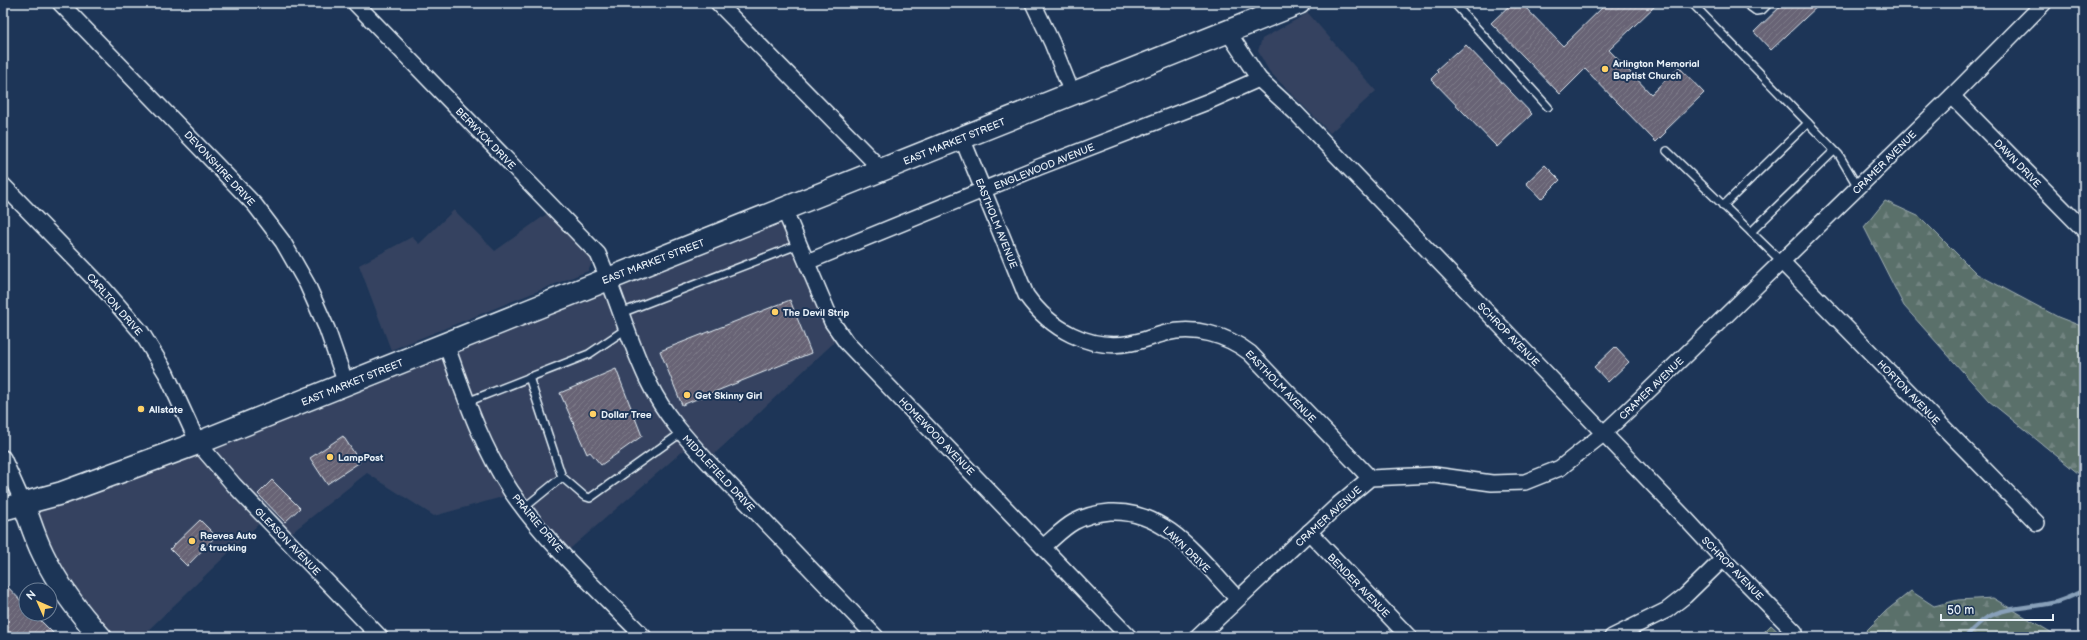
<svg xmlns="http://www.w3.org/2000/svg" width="2087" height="640" font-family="'Balsamiq Sans',sans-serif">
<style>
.built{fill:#344360}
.grass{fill:url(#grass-dots);stroke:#a1b0b2}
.forest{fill:url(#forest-firs);stroke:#a1b0b2}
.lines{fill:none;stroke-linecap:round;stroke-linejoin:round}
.stream{stroke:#88a0b9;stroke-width:4.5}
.building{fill:url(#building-hatch);stroke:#e8f1f8}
.lane-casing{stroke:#e8f1f8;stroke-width:10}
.street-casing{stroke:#e8f1f8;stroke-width:18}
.secondary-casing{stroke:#e8f1f8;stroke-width:24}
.primary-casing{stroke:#e8f1f8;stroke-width:25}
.lane{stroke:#1d3557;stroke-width:7}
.street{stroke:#1d3557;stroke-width:15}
.secondary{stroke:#1d3557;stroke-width:21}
.primary{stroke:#1d3557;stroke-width:22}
.poi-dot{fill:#ffd166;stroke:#1d3557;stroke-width:1.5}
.labels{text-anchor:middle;stroke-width:4;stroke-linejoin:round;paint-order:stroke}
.poi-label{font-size:10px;font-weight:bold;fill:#e8f1f8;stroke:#1d3557;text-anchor:start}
.street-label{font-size:10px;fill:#e8f1f8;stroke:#1d3557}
</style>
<defs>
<pattern id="grass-dots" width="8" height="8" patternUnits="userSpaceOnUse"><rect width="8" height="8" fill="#5a6f6b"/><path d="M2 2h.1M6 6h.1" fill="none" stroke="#728481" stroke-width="1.8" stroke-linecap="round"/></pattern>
<pattern id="forest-firs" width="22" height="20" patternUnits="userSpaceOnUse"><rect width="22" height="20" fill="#5a6f6b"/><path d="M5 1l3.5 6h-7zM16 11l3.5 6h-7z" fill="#728481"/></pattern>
<pattern id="building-hatch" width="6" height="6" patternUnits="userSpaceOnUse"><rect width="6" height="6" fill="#686474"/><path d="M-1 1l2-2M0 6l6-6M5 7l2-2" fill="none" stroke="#7e7b89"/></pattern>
</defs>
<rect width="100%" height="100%" fill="#1d3557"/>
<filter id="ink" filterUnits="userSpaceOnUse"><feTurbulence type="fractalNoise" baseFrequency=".025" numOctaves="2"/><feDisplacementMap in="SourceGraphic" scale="8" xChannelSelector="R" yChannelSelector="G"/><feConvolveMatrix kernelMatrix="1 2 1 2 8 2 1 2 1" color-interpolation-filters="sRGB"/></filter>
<g filter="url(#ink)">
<g class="built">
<path d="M1308,13l68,78 -46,42 -61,-62 -11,-20 4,-12z"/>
<path d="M784,209l57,127 -134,125 -16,-17 -127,110 -51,-60 -79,22 -67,-43 -82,65 -20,-20 -124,119h-40l-77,-132z"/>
<path d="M454,210l41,41 56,-40 42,50 -5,10 -197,79 -32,-85 53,-28 7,7z"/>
</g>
<path class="grass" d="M1771,625l13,12h-25z"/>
<g class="forest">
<path d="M1885,201l35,16 57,57 81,43 23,9 3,4v148l-95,-77 -85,-95 -40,-79z"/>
<path d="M1911,591l23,15 24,-6 35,-2 66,39h-199l26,-26z"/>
</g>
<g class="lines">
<path class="stream" d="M1966,637c27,-34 49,-26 86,-34 11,-2 22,-8 32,-13"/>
</g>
<g class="building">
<path d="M1512,3h9l42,43 44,-43h51l-49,47 42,44 28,-27 25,26 -39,38 1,1 -10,10 -71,-73 -25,25 -69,-71z"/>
<path d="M1784,3h37l-50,47 -17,-18z"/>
<path d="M1466,45l66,69 -35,33 -66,-68 7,-7 -2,-2 20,-18 1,1z"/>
<path d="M1545,165l15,15 -19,19 -15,-16z"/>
<path d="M790,300l21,53 -129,52 -22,-54z"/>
<path d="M1615,347l14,15 -21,20 -14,-15z"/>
<path d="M616,369l26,67 -41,29 -11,-13 -3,2 -27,-61z"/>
<path d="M343,436l17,26 -33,22 -17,-26z"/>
<path d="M272,480l28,28 -15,14 -27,-28z"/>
<path d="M200,520l16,16 -29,30 -17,-17z"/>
<path d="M3,582l23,24v8h8l23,23h-54z"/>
</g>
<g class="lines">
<g class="lane-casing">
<g id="lane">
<path d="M1454,3l94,104"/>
<path d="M1692,3l147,152 19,32"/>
<path d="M1745,3l11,8 6,-1 7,-7"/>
<path d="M1667,151l115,111"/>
<path d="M1723,206l85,-83"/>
<path d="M1751,232l83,-81"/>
<path d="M621,313l179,-69"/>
<path d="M467,402l122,-48 37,-25"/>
<path d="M562,477l22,19 6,2 91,-65"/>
<path d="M524,508l38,-31 -33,-100"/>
</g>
</g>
<g class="street-casing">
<g id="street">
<path d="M60,3l195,202 28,37 24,42 20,45 19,55"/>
<path d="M355,3l243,251c19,43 31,89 52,131 14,29 36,53 57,76l169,176"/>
<path d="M718,3l164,167"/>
<path d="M1033,3l19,40 20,50"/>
<path d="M1228,32l31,47 37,34 391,407 36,39 72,73"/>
<path d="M1952,96l132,134"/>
<path d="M962,138l64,157c24,34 63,56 105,48 12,-2 23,-7 35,-10 29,-7 61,2 84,20l120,125"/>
<path d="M3,185l100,103 38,44 25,41 32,70 36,42 146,152"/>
<path d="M784,209l48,113 14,20 283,295"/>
<path d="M807,262l232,-95 168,-65 52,-23"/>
<path d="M1782,262l255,261"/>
<path d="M446,344c18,50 35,102 65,147 36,53 88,100 133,146"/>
<path d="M3,458l21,47"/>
<path d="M1309,532l100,105"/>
<path d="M1043,547c10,-8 20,-19 31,-25 11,-6 24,-9 36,-10 57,-3 91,49 127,86"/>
<path d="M1198,637l141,-133 31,-26 64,-3 58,8 33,-1 35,-14 43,-34 36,-34 313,-304 92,-93"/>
<path d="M1612,637l55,-27 18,-14 38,-37"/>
</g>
</g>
<g class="secondary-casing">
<path id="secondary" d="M24,505c6,16 11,33 19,49 15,31 35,58 58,83"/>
</g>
<g class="primary-casing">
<path id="primary" d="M3,509l59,-16 136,-50 1101,-440"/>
</g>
<use href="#lane" class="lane"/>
<use href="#street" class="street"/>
<use href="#secondary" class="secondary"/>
<use href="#primary" class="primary"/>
</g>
</g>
<g class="poi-dot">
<circle cx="1605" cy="69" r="4"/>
<circle cx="775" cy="312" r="4"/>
<circle cx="687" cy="395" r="4"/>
<circle cx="141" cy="409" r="4"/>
<circle cx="593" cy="414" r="4"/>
<circle cx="330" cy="457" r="4"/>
<circle cx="192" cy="541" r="4"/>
</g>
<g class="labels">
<g class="poi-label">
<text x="1613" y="67">Arlington Memorial<tspan x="1613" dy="12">Baptist Church</tspan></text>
<text x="783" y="316">The Devil Strip</text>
<text x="695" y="399">Get Skinny Girl</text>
<text x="149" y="413">Allstate</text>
<text x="601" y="418">Dollar Tree</text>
<text x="338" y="461">LampPost</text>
<text x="200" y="539">Reeves Auto<tspan x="200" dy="12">&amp; trucking</tspan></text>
</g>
<g class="street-label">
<text transform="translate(486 138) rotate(46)" y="4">BERWYCK DRIVE</text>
<text transform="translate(954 141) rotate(-22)" y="4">EAST MARKET STREET</text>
<text transform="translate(1884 162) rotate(-45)" y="4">CRAMER AVENUE</text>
<text transform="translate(2018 163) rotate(46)" y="4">DAWN DRIVE</text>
<text transform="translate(1044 166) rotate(-22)" y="4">ENGLEWOOD AVENUE</text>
<text transform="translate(220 168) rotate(47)" y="4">DEVONSHIRE DRIVE</text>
<text transform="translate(997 223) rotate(68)" y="4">EASTHOLM AVENUE</text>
<text transform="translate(653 261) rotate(-21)" y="4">EAST MARKET STREET</text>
<text transform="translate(115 304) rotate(49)" y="4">CARLTON DRIVE</text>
<text transform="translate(1509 334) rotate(46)" y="4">SCHROP AVENUE</text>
<text transform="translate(352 382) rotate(-22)" y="4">EAST MARKET STREET</text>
<text transform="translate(1281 386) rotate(46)" y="4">EASTHOLM AVENUE</text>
<text transform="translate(1651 388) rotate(-44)" y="4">CRAMER AVENUE</text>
<text transform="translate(1909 392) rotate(46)" y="4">HORTON AVENUE</text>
<text transform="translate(937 436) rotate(46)" y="4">HOMEWOOD AVENUE</text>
<text transform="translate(719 473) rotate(47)" y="4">MIDDLEFIELD DRIVE</text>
<text transform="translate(1328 516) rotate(-42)" y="4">CRAMER AVENUE</text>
<text transform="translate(538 523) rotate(50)" y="4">PRAIRIE DRIVE</text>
<text transform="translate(288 541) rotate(46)" y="4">GLEASON AVENUE</text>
<text transform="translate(1187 549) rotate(44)" y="4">LAWN DRIVE</text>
<text transform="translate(1733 568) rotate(46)" y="4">SCHROP AVENUE</text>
<text transform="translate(1359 585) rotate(46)" y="4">BENDER AVENUE</text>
</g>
</g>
<rect width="2087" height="640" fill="none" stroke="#1d3557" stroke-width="16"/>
<rect x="8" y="8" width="2071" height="624" fill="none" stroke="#e8f1f8" stroke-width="1.5" filter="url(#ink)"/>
<g transform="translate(38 602) rotate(315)"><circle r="19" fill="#1d3557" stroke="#6e8097"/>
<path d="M0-3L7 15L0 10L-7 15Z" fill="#ffd166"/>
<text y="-6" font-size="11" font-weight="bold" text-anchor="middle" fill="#e8f1f8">N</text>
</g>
<path d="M1941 614v6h112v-6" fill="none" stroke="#e8f1f8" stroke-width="2"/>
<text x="1947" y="614" font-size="12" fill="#e8f1f8" stroke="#1d3557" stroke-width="3" paint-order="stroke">50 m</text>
</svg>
